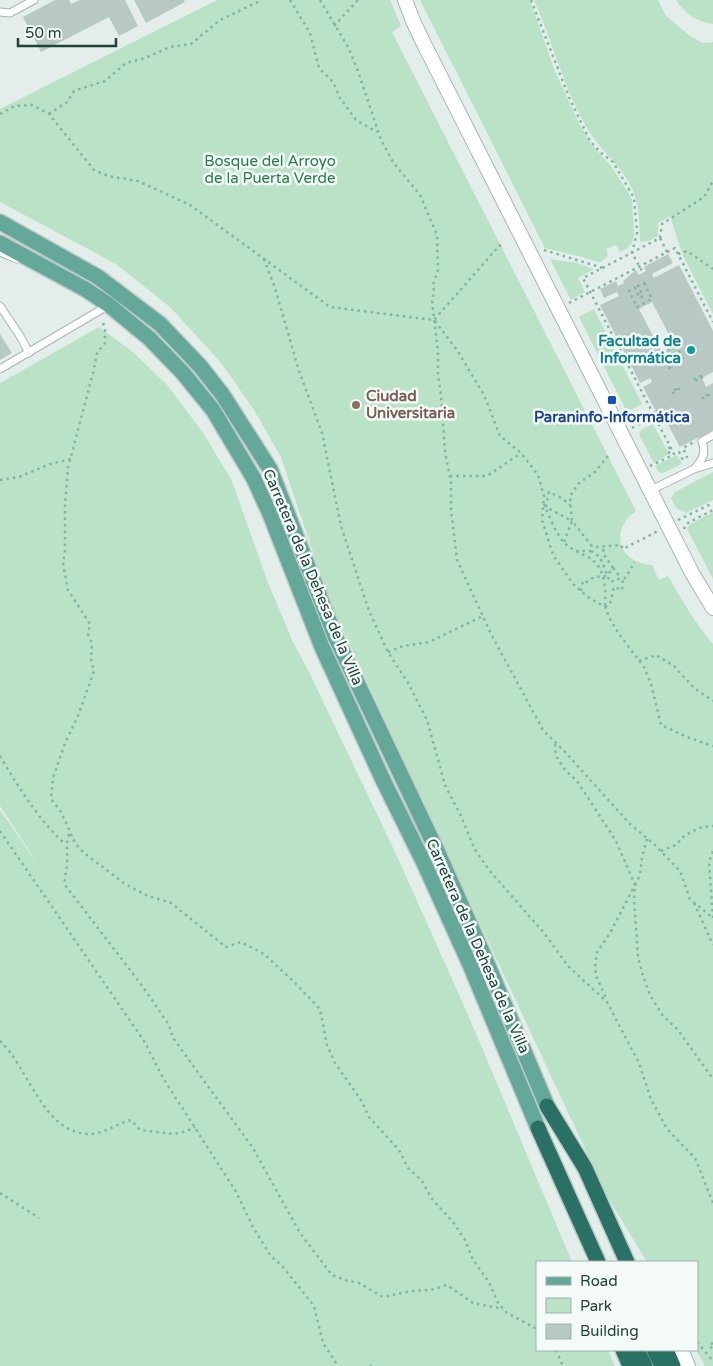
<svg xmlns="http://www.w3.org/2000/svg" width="713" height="1366" font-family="'Varela Round',sans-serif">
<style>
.green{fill:#bae2c6}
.building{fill:#b8c9c3;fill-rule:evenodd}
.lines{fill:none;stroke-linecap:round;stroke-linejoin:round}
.service-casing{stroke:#a5b7b2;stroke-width:9}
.minor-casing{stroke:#a5b7b2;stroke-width:16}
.primary-casing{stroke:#c1cac8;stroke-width:18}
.motorway-casing{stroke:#c1cac8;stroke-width:18}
.path{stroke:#80b5a6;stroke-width:2.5;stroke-dasharray:2.5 4;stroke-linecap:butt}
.service{stroke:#fff;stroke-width:7}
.minor{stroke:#fff;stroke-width:14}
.primary{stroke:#63a899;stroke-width:15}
.motorway{stroke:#297165;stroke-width:15}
.culture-dot{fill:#0f9aa8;stroke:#f4faf7;stroke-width:2}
.transit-dot{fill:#1a4fb4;stroke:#f4faf7;stroke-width:2}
.education-dot{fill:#8d6e63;stroke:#f4faf7;stroke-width:2}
.labels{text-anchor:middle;stroke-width:5;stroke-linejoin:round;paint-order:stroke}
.park-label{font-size:15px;fill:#267d4a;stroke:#f4faf7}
.culture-label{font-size:15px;font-weight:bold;fill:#0d838f;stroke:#f4faf7;text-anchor:end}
.education-label{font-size:15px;font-weight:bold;fill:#785e54;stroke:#f4faf7;text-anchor:start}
.transit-label{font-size:15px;font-weight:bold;fill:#164399;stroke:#f4faf7}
.street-label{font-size:15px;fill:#20423a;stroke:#f4faf7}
</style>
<rect width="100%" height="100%" fill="#e3eeea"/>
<g class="green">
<path d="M217,0h173l11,26 -9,6 244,479c-27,19 -18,52 16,54l7,15 9,-4c14,24 27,47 45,68v722h-8l-9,-16 1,-88h-50l-40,-66 -278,-596 -48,-143 -27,-47 -32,-46 -52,-57 -54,-43 -116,-62v-93z"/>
<path d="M420,0h110l24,69 26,56 12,20 19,21 21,33 2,36 -2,9h-2l-2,4 -8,4 -4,-7 -10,4 2,7 -7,6h-4l-15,-5 -37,-9z"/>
<path d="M534,0h124l8,16 23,19 13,8 11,-1v272l-30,-58 -13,-40 -12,7v13l-9,5 -9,1c-1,-14 0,-32 -5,-46 -9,-28 -36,-45 -50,-71 -22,-40 -33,-84 -51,-125z"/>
<path d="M676,0h37v24c-17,-3 -27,-9 -37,-24z"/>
<path d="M550,259l27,4 17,6 -16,9 7,14 -14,8z"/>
<path d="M594,309l48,95 -11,6 -6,-2 -46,-91z"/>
<path d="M99,327l34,25 35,34 36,48 28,47 35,99 25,60 18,34 86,180 73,163 103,245h-35v88h71l7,16h-615v-556l39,56 -39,-60v-423z"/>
<path d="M653,424l16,30 -15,9 -15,-28 2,-5z"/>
<path d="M677,455l5,9 -19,9h-3l-5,-7z"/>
<path d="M713,472v28l-27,13 -10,-5 -5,-10 4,-6z"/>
<path d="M713,512v67l-26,-50 2,-4z"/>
</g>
<g class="building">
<path d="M55,0h14l2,4 9,-4h45l13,26 -19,10 -10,-19 -68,35 -18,-35z"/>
<path d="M134,0h50l1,2 -39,21z"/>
<path d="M668,254l5,9 -21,11 2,4 25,-13 34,66v41l-11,6 4,9 7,-4v47l-33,17 -15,-28 -4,2 -18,-34 9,-5 -2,-4 -10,5 -40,-78 19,-9 -2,-4 -13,6 -4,-9 16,-8 2,5 6,-3 -1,-2 13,-11 3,5 7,-4 -2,-4zM652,302l23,44 -13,7 -23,-44z"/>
<path d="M0,334l12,19 -12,7z"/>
</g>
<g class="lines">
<g class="service-casing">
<g id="service">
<path d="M0,12l10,1 24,-13"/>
<path d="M0,252l16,7"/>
<path d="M0,306l20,30 9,17"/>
<path d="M0,369l109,-64"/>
<path d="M695,468c8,-9 11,-15 7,-27l11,-6"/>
<path d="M651,490l43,-21 19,-6"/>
</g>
</g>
<g class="minor-casing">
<g id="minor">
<path d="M405,0l8,21 11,23 268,529 21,35"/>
<path d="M681,1350l7,16"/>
</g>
</g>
<g class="primary-casing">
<g id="primary">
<path d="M0,222l98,55 62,47 40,42 22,28 48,75 65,167 104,219 45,101 63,150"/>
<path d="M0,243l85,46 24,16 40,33 34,35 30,37 41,69 16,35 52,133 61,133 41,83 47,104 67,161"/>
</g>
</g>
<g class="motorway-casing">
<g id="motorway">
<path d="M547,1106l38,62 42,94"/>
<path d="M538,1128l60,134"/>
<path d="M623,1350l7,16"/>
<path d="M637,1350l8,16"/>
<path d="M654,1350l8,16"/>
<path d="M666,1350l7,16"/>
</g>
</g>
<g class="path">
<path d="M290,0l20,33 9,35 14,14 7,16 16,22 21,12"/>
<path d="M320,0l28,47 10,24 23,69 12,22 27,33 17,40 1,35 -5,15 1,6 -2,10 6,51v22l3,21 4,57 6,30v27l6,51 34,74 52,96 24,24 62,69 26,22 25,26 10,28 23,19"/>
<path d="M531,0l38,97 21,44 10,11 13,10 21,36 3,35 -5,20 11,20"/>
<path d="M334,26l24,-26"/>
<path d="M0,114l15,-8 17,-1 17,9 45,56 14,6 30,5 52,24 140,102 104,13 65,-74 5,-2"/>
<path d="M49,114l18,-12 7,-11 31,-10 21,-18 19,-5 25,-11 21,-3 29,-24 42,-20"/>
<path d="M660,238l2,-14 42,-27 9,-16"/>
<path d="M544,250l59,18"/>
<path d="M667,252l-7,-14 -77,40 91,176 5,-2 4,8 4,-3 -4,-9 11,-6"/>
<path d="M678,254l9,-3 26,18"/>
<path d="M264,259l11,29 24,83 23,62 19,93 28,85 19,41 20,31 19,37 18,65 16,31 13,32 15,22 55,63 24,33 39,36 32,61 12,36 16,30 28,29 18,45"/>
<path d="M644,283l8,16 -15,8 -8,-16 6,-3 5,10 3,-2 -5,-10z"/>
<path d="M569,303l106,-55 38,74"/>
<path d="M435,321l22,29 27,45 16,41 21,17 17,22 6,21 -2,24 11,35 20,29 15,13 17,10 5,12 9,15 25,33 7,17 10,41 26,12 26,9"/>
<path d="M103,323l2,6v14l-8,10 -4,20 -25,95 -3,36v47l-2,12 5,27 22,34 -2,10 4,9 -1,17 3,11 -16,45 -13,27 -12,35 -2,21 10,13 14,31 8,9 42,32 23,12 23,7 55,44 15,-5 23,12 27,25 29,30 7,36 8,18 26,37 8,17 30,33 9,18 14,13 10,18 21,23 12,18 8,20 16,22 9,21 9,10 30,16"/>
<path d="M676,345l8,16 -15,7 -8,-15z"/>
<path d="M701,376l1,2 -8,3 -1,-1z"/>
<path d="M679,388v1l-6,4 -1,-2z"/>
<path d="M709,394v1l-6,3 -1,-1z"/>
<path d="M653,413l12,-6"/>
<path d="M632,428l22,-13"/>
<path d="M608,456l-13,16 -16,11 -9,13 2,25 20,25 3,1 26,-2 2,4 35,-18"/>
<path d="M650,466l21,-10 -4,-7 4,-2"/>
<path d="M450,476h37l34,-23"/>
<path d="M0,480l19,-3 31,-13 21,-5"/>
<path d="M544,504c5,11 10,25 17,35 6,8 17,13 25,17 20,9 20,33 19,51"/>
<path d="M678,520l35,-17"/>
<path d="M684,529l2,-5 27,-14"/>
<path d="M564,542l8,-21 -26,-14 3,-15 13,6 8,7"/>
<path d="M576,551h15l1,-5"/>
<path d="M591,551l9,6 10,25 11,-4h4l10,-16"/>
<path d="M613,568l8,10"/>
<path d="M581,591l2,-10 4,1 7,-5c12,-1 11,2 19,-9l-10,-15 1,-6"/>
<path d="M605,607l5,-3 4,-17 8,3 1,-12"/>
<path d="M388,652l15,-6 26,-4 54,-26"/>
<path d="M639,661l17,-6 18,11 20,22 19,13"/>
<path d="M555,744l1,12 9,14 12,11 39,60 19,44 -25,48 -13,19 -2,16 2,10 10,22"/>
<path d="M0,756c19,32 38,63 65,88"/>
<path d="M0,831l144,210 19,37 72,112 18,37 17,28 13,12 31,39 9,37 15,23"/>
<path d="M69,834c-4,12 -1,19 -2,31 -1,8 -3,13 -2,20l78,102 26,38 4,13 80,110 47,85 32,42 16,6 11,2 24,14 28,-6 20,-1 16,-5 26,18 30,6"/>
<path d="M647,839l-5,18 -2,18 -5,10 -1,14 4,58 5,19 7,19 13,21 15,14 35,49"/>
<path d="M661,851l15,-6 9,-10 17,-8 11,-1"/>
<path d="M694,903l19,42"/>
<path d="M713,918l-4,-56 4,-11"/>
<path d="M0,1041c29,27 42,90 87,93 15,1 29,-10 44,-14l9,10 34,4 13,-3 8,-4"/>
<path d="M0,1193l39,25"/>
<path d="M697,1342l16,19"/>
<path d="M713,1343l-4,2 4,5"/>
<path d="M556,1350l7,16"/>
<path d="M370,1365l1,1"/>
</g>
<use href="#service" class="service"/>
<use href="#minor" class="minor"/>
<use href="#primary" class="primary"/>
<use href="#motorway" class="motorway"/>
</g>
<circle class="culture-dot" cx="691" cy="350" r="5"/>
<rect class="transit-dot" x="607" y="395" width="10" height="10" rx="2.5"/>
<circle class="education-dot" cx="356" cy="405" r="5"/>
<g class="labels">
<g class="park-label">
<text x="270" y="166">Bosque del Arroyo<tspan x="270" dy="17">de la Puerta Verde</tspan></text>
</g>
<g class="culture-label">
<text x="681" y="346">Facultad de<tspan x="681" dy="17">Informática</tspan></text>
</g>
<g class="education-label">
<text x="366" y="401">Ciudad<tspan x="366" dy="17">Universitaria</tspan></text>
</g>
<g class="transit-label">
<text x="612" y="422">Paraninfo-Informática</text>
</g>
<g class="street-label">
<text transform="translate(313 577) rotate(67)" y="5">Carretera de la Dehesa de la Villa</text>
<text transform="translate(478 946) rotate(66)" y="5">Carretera de la Dehesa de la Villa</text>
</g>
</g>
<rect x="536" y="1261" width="162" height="90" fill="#f4faf7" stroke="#9fb0ab"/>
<rect x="546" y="1277" width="25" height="8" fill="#63a899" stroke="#9fb0ab"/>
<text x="580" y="1286" font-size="15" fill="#20423a">Road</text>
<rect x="546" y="1298" width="25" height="15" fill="#bae2c6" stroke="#9fb0ab"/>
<text x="580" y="1311" font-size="15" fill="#20423a">Park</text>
<rect x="546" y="1324" width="25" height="15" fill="#b8c9c3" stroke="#9fb0ab"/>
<text x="580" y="1336" font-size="15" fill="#20423a">Building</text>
<path d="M18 38v8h98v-8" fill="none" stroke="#20423a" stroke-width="2.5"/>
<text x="25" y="38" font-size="15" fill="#20423a" stroke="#f4faf7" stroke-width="4" paint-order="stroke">50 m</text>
</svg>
